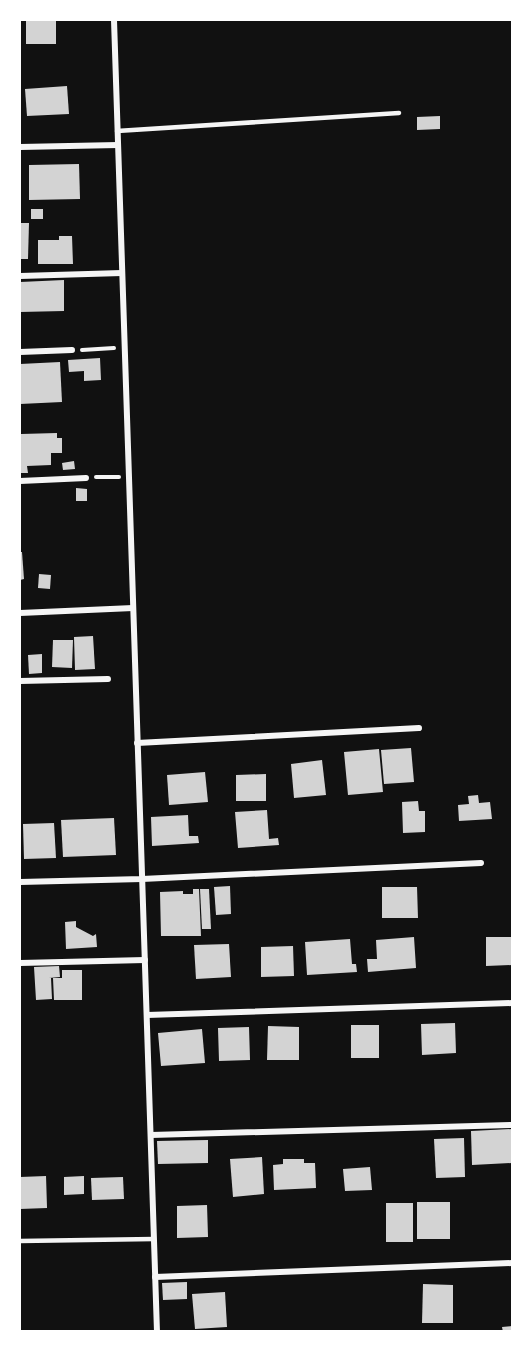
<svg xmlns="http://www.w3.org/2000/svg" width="532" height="1351" font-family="Montserrat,sans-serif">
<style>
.building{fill:#d3d3d3}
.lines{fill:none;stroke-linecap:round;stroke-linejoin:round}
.path{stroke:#f5f5f5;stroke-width:4}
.service{stroke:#f5f5f5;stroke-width:4.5}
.minor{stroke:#f5f5f5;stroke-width:6}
</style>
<rect width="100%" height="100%" fill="#111"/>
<g class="building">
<rect x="26" y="20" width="30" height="24"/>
<path d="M67,86l2,28 -42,2 -2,-27z"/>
<path d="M440,116v13l-23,1v-13z"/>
<path d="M79,164l1,35 -51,1v-35z"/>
<rect x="31" y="209" width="12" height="10"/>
<path d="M20,223h9l-1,36h-8z"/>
<path d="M59,236h13l1,28h-35v-24h21z"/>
<path d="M64,280v31l-44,1v-30z"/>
<path d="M100,358l1,22 -17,1v-10l-15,1 -1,-12z"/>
<path d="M60,362l2,40 -42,2v-40z"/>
<path d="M57,433v5h5v15h-11v12l-24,1 1,7h-8l1,-39z"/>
<path d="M74,461l1,8 -12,1 -1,-7z"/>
<path d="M76,488l11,1v12h-11z"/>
<path d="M20,552h2l2,27 -4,1z"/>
<path d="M39,574l12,1 -1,14 -12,-1z"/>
<path d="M93,636l2,33 -20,1 -1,-33z"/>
<path d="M53,640h20l-1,28 -20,-1z"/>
<path d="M42,654v19l-13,1 -1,-19z"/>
<path d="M411,748l3,34 -30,2 -3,-34z"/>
<path d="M379,749l4,43 -35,3 -4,-43z"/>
<path d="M322,760l4,35 -32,3 -3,-34z"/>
<path d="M205,772l3,30 -39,3 -2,-30z"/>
<path d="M266,774v27h-30v-26z"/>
<path d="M478,795l1,8 11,-1 2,17 -33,2 -1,-16 11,-1 -1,-8z"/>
<path d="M418,801l1,10h6v21l-22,1 -1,-31z"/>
<path d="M267,810l2,29 9,-1 1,7 -41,3 -3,-36z"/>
<path d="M188,815l1,21h9l1,7 -47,3 -1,-29z"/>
<path d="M114,818l2,37 -53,2 -2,-37z"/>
<path d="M54,823l2,35 -32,1 -1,-35z"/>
<path d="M230,886l1,28 -15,1 -2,-28z"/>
<path d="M382,887h35l1,31h-36z"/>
<path d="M193,889h6l2,47h-40l-1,-44 23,-1v3h10z"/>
<path d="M200,889h9l2,40h-9z"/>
<path d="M76,921v6l17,9 3,-2 1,13 -31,2 -1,-27z"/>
<path d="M414,937l2,31 -48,4 -1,-13h10l-1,-19z"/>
<path d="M486,937h26v28l-26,1z"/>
<path d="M350,939l2,25h4l1,8 -50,3 -2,-33z"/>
<path d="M229,944l2,33 -35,2 -2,-34z"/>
<path d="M293,946l1,30 -33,1v-30z"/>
<path d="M59,966l1,11 -11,1h2l1,21 -16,1 -2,-33z"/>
<path d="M62,970h20v30h-28l-1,-22h9z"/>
<path d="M455,1023l1,30 -34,2 -1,-31z"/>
<rect x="351" y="1025" width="28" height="33"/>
<path d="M268,1026l31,1v33h-32z"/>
<path d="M249,1027l1,33 -31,1 -1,-33z"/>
<path d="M202,1029l3,34 -44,3 -3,-33z"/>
<path d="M512,1129v34l-40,2 -1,-34z"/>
<path d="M464,1138l1,39 -29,1 -2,-39z"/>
<path d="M208,1140v23l-50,1 -1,-23z"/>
<path d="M262,1157l2,37 -31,3 -3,-38z"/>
<path d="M283,1159h21v4h11l1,25 -42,2 -1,-25 10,-1z"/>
<path d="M370,1167l2,23 -27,1 -2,-22z"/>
<path d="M46,1176l1,32 -27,1v-32z"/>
<path d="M84,1176v18l-20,1v-18z"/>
<path d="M123,1177l1,22 -32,1 -1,-22z"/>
<rect x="417" y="1202" width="33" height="37"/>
<rect x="386" y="1203" width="27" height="39"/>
<path d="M207,1205l1,32 -31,1v-32z"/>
<path d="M187,1282v17l-24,1 -1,-17z"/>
<path d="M423,1284l30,1v38h-31z"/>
<path d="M225,1292l2,35 -32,2 -3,-35z"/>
<path d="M512,1326v6h-9l-1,-5z"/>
</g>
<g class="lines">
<g class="path">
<path d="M82,350l32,-2"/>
<path d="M96,477h23"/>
</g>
<g class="service">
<path d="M117,131l282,-18"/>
<path d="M20,1241l134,-2"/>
</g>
<g class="minor">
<path d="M114,20l43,1312"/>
<path d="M20,147l98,-2"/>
<path d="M20,276l102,-3"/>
<path d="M20,352l52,-2"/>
<path d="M20,481l66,-3"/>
<path d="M20,613l113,-5"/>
<path d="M20,681l88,-2"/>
<path d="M137,743l282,-15"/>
<path d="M20,882l122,-3 339,-16"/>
<path d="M20,963l125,-3"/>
<path d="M147,1015l365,-12"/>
<path d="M151,1135l361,-10"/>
<path d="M155,1277l357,-14"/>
</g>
</g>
<rect width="532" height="1351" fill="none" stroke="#ffffff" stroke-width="42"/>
</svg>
